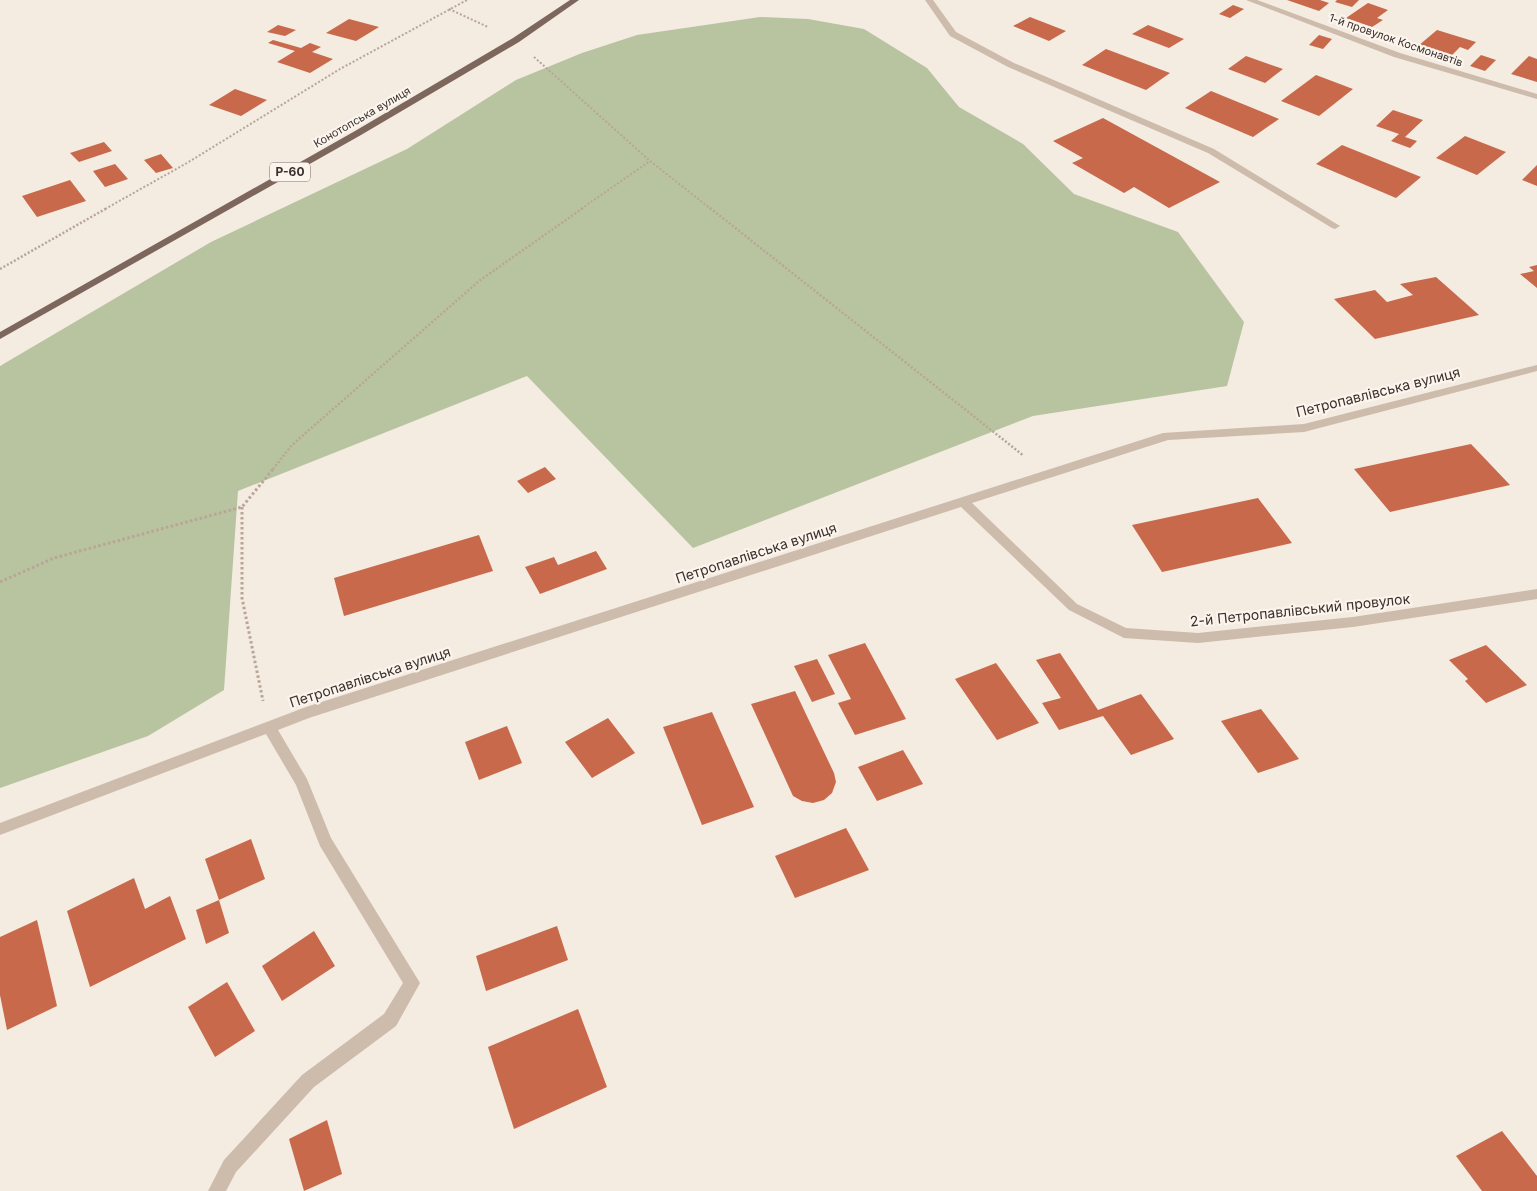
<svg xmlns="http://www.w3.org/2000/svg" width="1537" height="1191" font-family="Inter,sans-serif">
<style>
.green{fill:#b8c4a0}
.building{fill:#c8694b}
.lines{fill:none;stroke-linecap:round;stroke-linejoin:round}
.path-far2{stroke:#b9a596;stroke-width:2;stroke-dasharray:2 2;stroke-linecap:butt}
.path-far1{stroke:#b9a596;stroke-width:2.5;stroke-dasharray:2 2;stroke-linecap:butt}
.path{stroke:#b9a596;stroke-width:3;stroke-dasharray:2.5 2.5;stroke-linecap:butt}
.minor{fill:#cdbbac;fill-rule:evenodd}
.primary{fill:#7d675c;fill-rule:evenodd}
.labels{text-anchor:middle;stroke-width:4.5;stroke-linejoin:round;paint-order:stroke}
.far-street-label{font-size:11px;fill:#3b302b;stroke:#fbf5ee}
.shield{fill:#fbf5ee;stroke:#756b66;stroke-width:1}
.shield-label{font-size:12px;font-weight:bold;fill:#3b302b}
.street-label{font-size:14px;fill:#3b302b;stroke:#fbf5ee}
</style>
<rect width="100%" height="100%" fill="#f4ebe1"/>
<path class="green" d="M760,17l48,2 56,10 63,39 32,39 64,37 51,50 104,38 66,90 -17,64 -194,30 -340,132 -166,-172 -289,115 -14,199 -76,46 -148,52v-422l211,-124 196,-93 109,-69 66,-27 55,-18z"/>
<g class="building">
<path d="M1287,0h33l9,3 -10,8z"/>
<path d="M1337,0h22l-7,7 -17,-5z"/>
<path d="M1368,3l20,7 -11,8 6,2 -11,7 -26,-9z"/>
<path d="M1233,5l11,4 -14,9 -11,-4z"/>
<path d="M1030,17l36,14 -17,10 -36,-15z"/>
<path d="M349,19l30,8 -23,14 -30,-8z"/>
<path d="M278,25l18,5 -11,6 -18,-4z"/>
<path d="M1148,25l36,14 -15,9 -37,-14z"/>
<path d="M1437,30l39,12 -8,8 -8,-3 -9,9 -33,-10z"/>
<path d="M1319,35l13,4 -9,10 -14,-4z"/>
<path d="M273,40l28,8 9,-5 11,4 -9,5 21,7 -23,14 -33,-11 18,-11 -27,-8z"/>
<path d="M1106,49l64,24 -24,17 -64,-25z"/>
<path d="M1481,55l15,5 -11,11 -15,-5z"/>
<path d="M1246,56l37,13 -18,14 -37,-14z"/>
<path d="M1529,56l8,3v23l-26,-8z"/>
<path d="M1316,75l37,14 -34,27 -38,-15z"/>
<path d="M235,89l32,11 -26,16 -32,-11z"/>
<path d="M1211,91l68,28 -26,18 -68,-29z"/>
<path d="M1393,110l30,10 -18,17 12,4 -7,7 -19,-7 8,-7 -23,-8z"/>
<path d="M1103,118l117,64 -51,26 -35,-21 -10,6 -52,-30 11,-5 -30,-17z"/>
<path d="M1465,136l41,16 -29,23 -41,-17z"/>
<path d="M104,142l8,9 -33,11 -9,-9z"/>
<path d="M1342,145l79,32 -25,21 -80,-34z"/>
<path d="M161,154l12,14 -17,5 -12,-13z"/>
<path d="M115,164l13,15 -23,8 -12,-16z"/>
<path d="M1537,165v21l-15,-6z"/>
<path d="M70,180l16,21 -49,16 -15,-21z"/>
<path d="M1537,265v23l-17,-14 14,-3 -5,-4z"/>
<path d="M1436,277l43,38 -104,24 -41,-40 41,-9 12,12 26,-7 -13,-11z"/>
<path d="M1471,444l39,41 -120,27 -36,-43z"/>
<path d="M545,467l11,12 -28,14 -11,-12z"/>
<path d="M1258,498l34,45 -130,29 -30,-47z"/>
<path d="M479,535l14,36 -149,45 -10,-38z"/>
<path d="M596,551l11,18 -67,25 -15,-27 29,-10 4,8z"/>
<path d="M865,643l41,76 -51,16 -17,-32 13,-4 -23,-44z"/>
<path d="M1486,645l41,40 -41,18 -21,-22 3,-2 -19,-19z"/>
<path d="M1060,653l38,57 43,-16 33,45 -43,16 -28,-39 -44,14 -17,-27 19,-5 -25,-38z"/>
<path d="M817,659l18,35 -23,8 -18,-36z"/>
<path d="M996,663l43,60 -42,17 -42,-61z"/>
<path d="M795,691l39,82 2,9 -4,11 -8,7 -11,3 -11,-2 -9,-5 -42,-92z"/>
<path d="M1261,709l38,50 -41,14 -37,-52z"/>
<path d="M712,712l42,95 -52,18 -39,-98z"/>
<path d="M608,718l27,35 -43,25 -27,-36z"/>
<path d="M507,726l15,37 -43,17 -14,-38z"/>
<path d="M903,750l20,34 -46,17 -19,-34z"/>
<path d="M846,828l23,42 -74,28 -20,-42z"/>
<path d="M251,839l14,40 -46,21 10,33 -23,11 -10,-34 23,-10 -14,-41z"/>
<path d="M134,878l11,31 25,-13 16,43 -96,48 -23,-76z"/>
<path d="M37,920l20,86 -50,24 -7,-35v-58z"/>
<path d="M557,926l11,34 -82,31 -10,-35z"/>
<path d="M314,931l21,35 -53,35 -20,-35z"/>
<path d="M227,982l28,49 -40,26 -27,-50z"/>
<path d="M578,1009l29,78 -93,42 -26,-82z"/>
<path d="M327,1120l15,54 -38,17 -15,-52z"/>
<path d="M1502,1131l35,45v15h-55l-26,-35z"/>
</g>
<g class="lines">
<g class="path-far2">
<path d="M449,9l39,18"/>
<path d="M534,57l116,104 61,48"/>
<path d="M105,209l82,-46 153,-94 127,-69"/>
<path d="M581,209l69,-48"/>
</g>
<g class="path-far1">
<path d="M710,208l314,248"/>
<path d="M0,269l107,-61"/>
<path d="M273,469l19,-24 187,-164 104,-73"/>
</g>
<g class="path">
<path d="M242,507v91l21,103"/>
<path d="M0,582l54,-24 188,-51 32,-39"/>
</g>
<g class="minor">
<path d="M925,0h8l23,32 58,31 200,86 126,77 -5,3 -3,-1 -124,-75 -200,-86 -58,-31z"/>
<path d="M1246,0h11l143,53 137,41v5l-143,-42z"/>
<path d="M1537,365v6l-233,61 -136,8 -196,63 105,101 49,24 72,5 155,-16 184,-28v10l-184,28 -155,16 -74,-5 -55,-28 -108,-103 -652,211 -31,12 29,49 24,59 89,145 -24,43 -82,61 -78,85 -10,19h-18l16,-31 78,-85 82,-61 19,-31 -83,-137 -24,-61 -30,-51 -266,101v-12l306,-116 857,-274 141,-9z"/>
</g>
<path class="primary" d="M570,0h9l-60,42 -158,93 -361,204v-7l355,-201 158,-93z"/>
</g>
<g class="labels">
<g class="far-street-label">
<text transform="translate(1396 40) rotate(19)" y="4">1-й провулок Космонавтів</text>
<text transform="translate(362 117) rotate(-30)" y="4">Конотопська вулиця</text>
</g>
<rect class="shield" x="270" y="162.5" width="40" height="19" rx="4"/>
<g class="shield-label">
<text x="290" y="176">Р-60</text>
</g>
<g class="street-label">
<text transform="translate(1378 392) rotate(-14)" y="5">Петропавлівська вулиця</text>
<text transform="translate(756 553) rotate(-18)" y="5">Петропавлівська вулиця</text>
<text transform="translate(1300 610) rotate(-6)" y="5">2-й Петропавлівський провулок</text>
<text transform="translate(370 677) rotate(-18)" y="5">Петропавлівська вулиця</text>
</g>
</g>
</svg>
